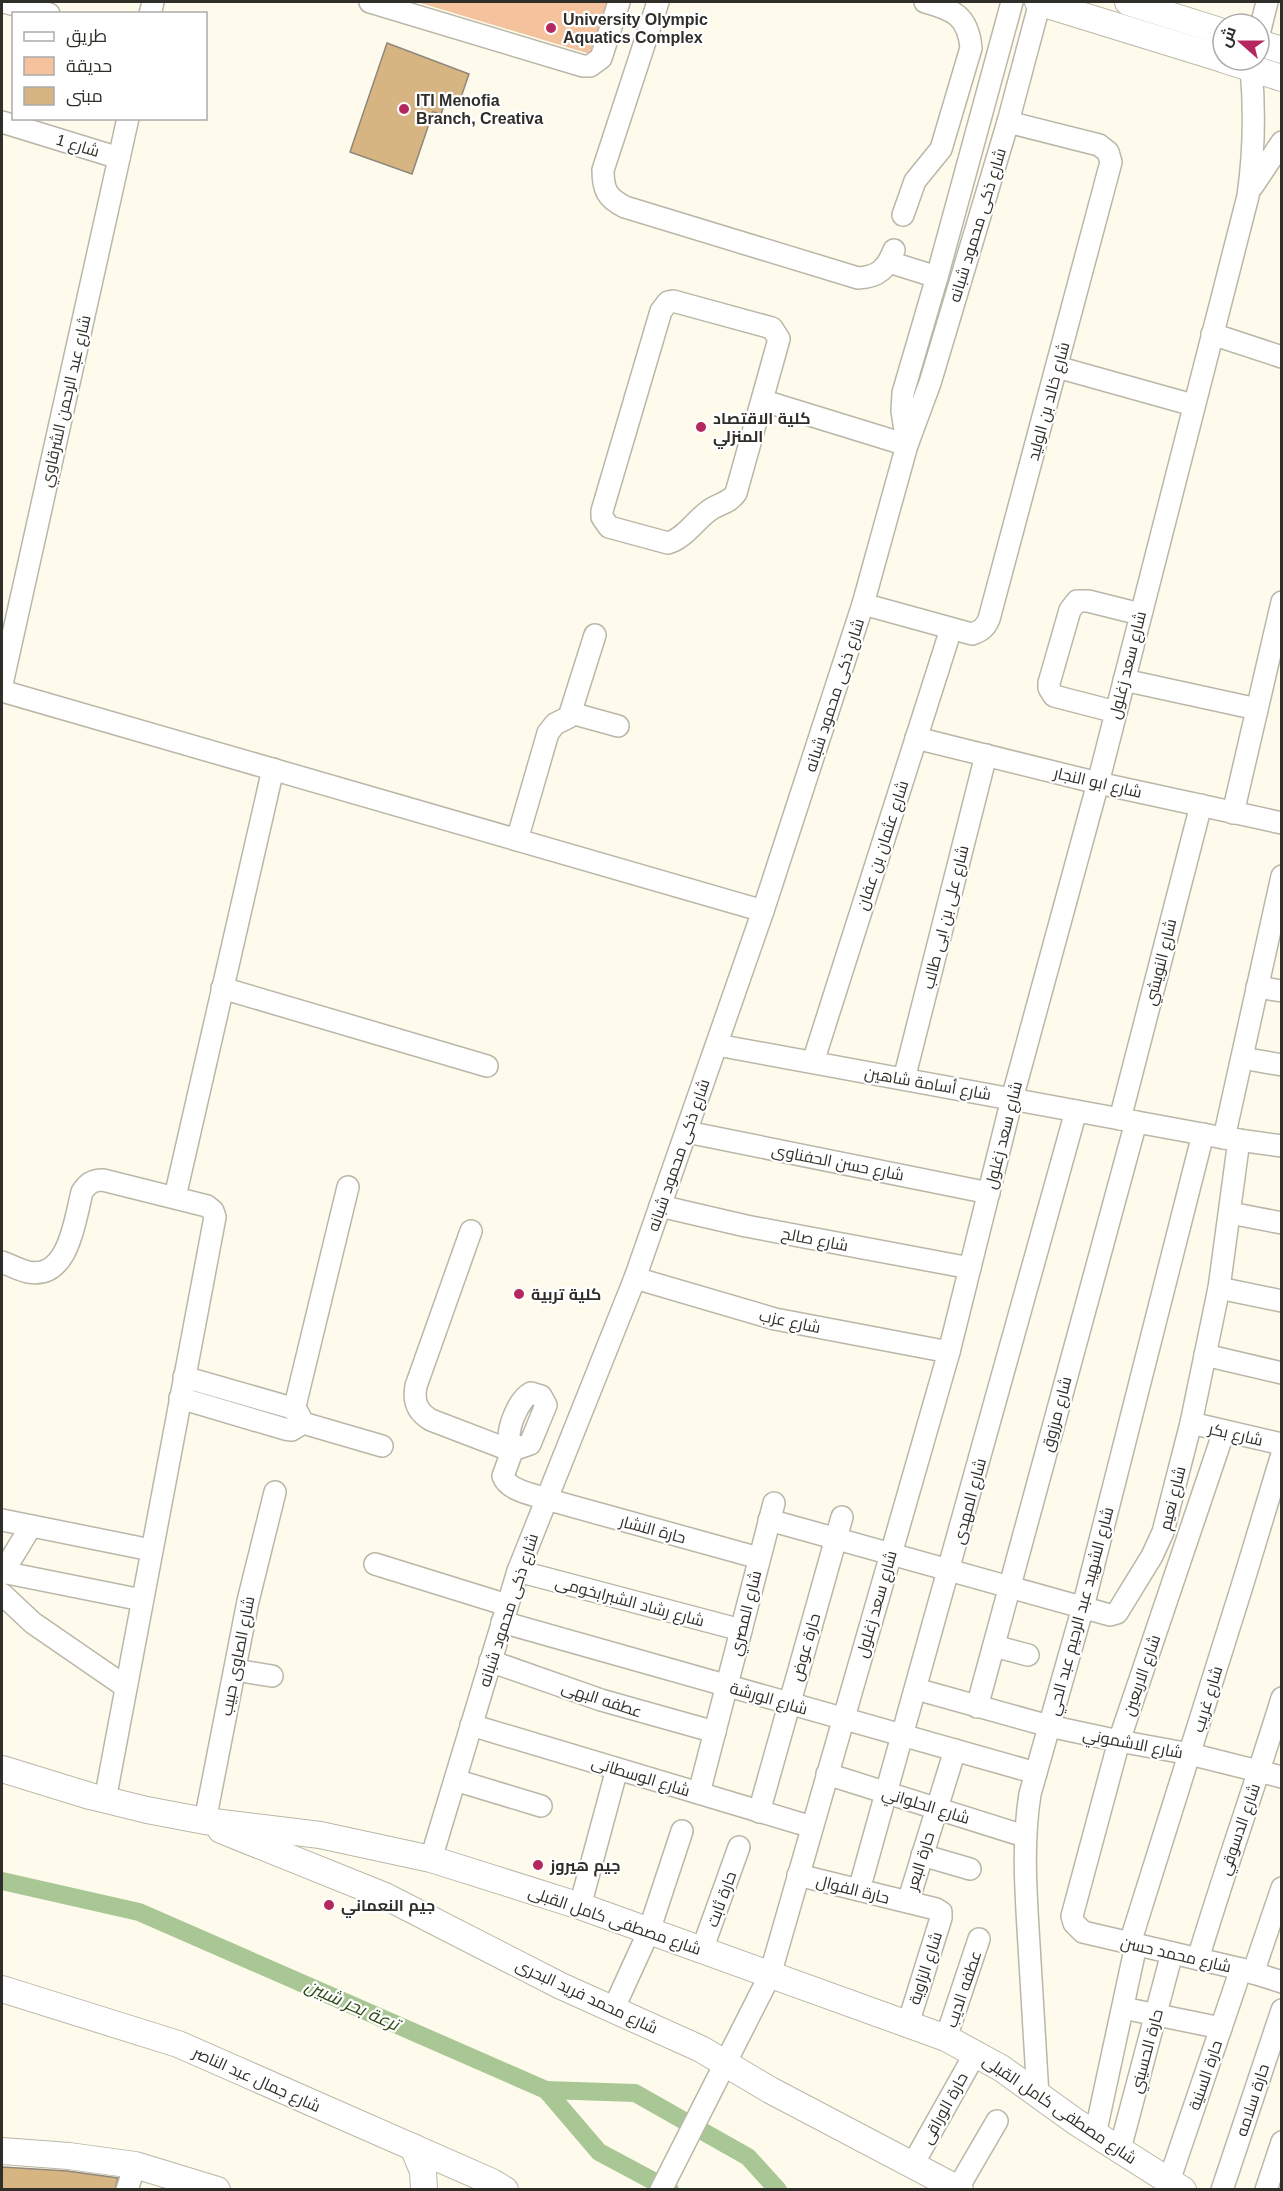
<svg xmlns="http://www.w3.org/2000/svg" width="1283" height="2191" font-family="Helvetica,Cairo,sans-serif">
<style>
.green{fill:#f4c39e}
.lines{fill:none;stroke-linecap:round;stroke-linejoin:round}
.canal{stroke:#a8c794;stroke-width:18}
.building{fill:#d7b582;stroke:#90877b;stroke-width:1.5}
.minor-casing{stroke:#bab7a8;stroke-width:24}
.major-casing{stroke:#bab7a8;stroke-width:28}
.minor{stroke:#fff;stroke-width:21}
.major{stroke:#fff;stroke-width:26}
.poi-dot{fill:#b5285f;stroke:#fff;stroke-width:2}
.labels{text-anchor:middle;stroke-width:4.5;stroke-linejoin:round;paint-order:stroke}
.poi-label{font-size:16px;font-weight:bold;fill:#2f2e28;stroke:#fff;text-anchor:start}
.street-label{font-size:16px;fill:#2f2e28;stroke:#fff}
.water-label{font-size:18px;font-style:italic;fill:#2b4813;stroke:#fff}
</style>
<rect width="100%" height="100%" fill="#fffbec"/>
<path class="green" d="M417,2h191l-18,52z"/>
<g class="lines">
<g class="canal">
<path d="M2,1881l137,31 407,178 53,62 71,38"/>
<path d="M546,2090l89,3 113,64 30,33"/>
</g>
</g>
<g class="building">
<path d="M387,43l82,31 -11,32 -13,-3 -4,11 -8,-2 -21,62 -62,-22z"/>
<path d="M2,2167l65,4 51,7 -3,12h-113z"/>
</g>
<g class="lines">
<g class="minor-casing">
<g id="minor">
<path d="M4,2l45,12"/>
<path d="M370,2l213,64h7l11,-8 18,-56"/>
<path d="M658,2l-55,168c0,20 4,28 22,37l233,71c21,-1 29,-10 36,-28"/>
<path d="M150,14l3,-12"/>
<path d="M1259,34l8,-32"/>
<path d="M2,122l117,36"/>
<path d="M1252,187l30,-45"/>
<path d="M903,215l12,-34 26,-32 30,-101c-3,-32 -17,-38 -46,-46"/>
<path d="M889,262l48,15"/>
<path d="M673,301l99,27 7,11 -43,154c-6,9 -14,10 -23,15 -16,9 -27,30 -45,35l-59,-16 -7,-10v-6l59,-200 7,-9z"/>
<path d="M1212,334l70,23"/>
<path d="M1057,367l136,38"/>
<path d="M764,401l143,44"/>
<path d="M907,444l-5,-33 1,-18 34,-116 75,-275"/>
<path d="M863,604l109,30c9,-3 13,-6 17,-15l122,-457 -3,-10 -9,-7 -91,-23"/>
<path d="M1124,680l133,29"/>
<path d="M2,684l126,-566"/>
<path d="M2,691l761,220"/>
<path d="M1116,712l-62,-16 -5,-8v-5l21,-73 7,-9h11l52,13"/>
<path d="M571,713l47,13"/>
<path d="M916,738l182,45 184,40"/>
<path d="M1233,813l49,-211"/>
<path d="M517,840l31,-107 7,-9 14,-7 26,-82"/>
<path d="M1257,987l25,4"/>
<path d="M222,988l265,78"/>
<path d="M717,1045l507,93 58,8"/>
<path d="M1242,1058l40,7"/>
<path d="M813,1062l138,-433"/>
<path d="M904,1079l82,-324"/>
<path d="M1120,1119l81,-314"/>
<path d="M687,1132l302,61"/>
<path d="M1224,1138l58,-262"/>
<path d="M175,1197l98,-428"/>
<path d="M660,1206l86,20 224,42"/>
<path d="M1230,1213l52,10"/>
<path d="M471,1231l-55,155c-3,16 1,26 15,34l81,31"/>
<path d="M2,1262c8,3 17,8 26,10 41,8 47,-53 54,-80 6,-9 11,-12 21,-12l104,26 6,5 2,6 -110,583"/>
<path d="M635,1278l140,41 174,33"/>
<path d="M1219,1288l63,13"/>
<path d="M1205,1355l77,18"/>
<path d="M184,1377l108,31 6,5 5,10 79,23"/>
<path d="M531,1393l10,3 5,9 -16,39 -11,4 -9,-6c-4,-13 9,-43 21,-49z"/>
<path d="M180,1398l105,31 7,1 11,-7"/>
<path d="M294,1410l54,-223"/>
<path d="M1191,1423l91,21"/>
<path d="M1224,1431l-105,310 -47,175 2,7 9,9 158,37 41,13"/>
<path d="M514,1446l-11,30c5,15 30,18 43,23l213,59"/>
<path d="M2,1520l149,30"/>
<path d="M769,1520l341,95 7,-2 35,-57 11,-24 28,-109 28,-135 20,-148"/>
<path d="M375,1564l132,41"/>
<path d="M518,1571l223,59"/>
<path d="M2,1572l140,28"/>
<path d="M2,1574l29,-48"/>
<path d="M2,1594l31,29 93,64"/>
<path d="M502,1622l534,151"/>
<path d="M994,1646l34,9"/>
<path d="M490,1661l111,39 114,32"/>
<path d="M235,1670l37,6"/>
<path d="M916,1689l133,37 70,15 71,13 92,23"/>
<path d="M977,1707l159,-585"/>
<path d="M471,1725l341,102"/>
<path d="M827,1774l197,62"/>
<path d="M455,1780l86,26"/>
<path d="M699,1793l75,-290"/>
<path d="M759,1812l83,-295"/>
<path d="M205,1821l43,-220 27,-109"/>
<path d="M922,1855l48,14"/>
<path d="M431,1859l87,-288 117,-293 128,-367 100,-307 44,-159 23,-62 78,-261 32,-120"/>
<path d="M798,1875l138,34 5,3v6l-33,106"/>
<path d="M859,1890l217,-779"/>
<path d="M908,1902l47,-152"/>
<path d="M580,1906l37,-137"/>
<path d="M1130,1943l113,-360 39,-129"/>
<path d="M702,1950l37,-103"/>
<path d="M1198,1959c26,-87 57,-173 84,-261"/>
<path d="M1253,1973l29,-85"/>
<path d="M1123,2008l98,20"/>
<path d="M613,2010l36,-79 33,-100"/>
<path d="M946,2038l33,-99"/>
<path d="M1038,2096c-3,-51 -6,-101 -9,-151 -3,-51 -7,-100 1,-151l53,-187 120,-473"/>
<path d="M1095,2135l41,-190"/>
<path d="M1120,2149l52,-196"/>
<path d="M913,2164l63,-112"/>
<path d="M1169,2181l72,-212"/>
<path d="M958,2188l39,-67"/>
<path d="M127,2190l8,-25"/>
<path d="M661,2190l109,-215 179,-623 63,-253 86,-316 150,-587c6,-43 7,-85 3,-128"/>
<path d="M1222,2190l60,-180"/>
<path d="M1266,2190l16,-48"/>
</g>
</g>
<g class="major-casing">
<g id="major">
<path d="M1038,2l185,57"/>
<path d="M1128,2l95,30"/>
<path d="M1259,43l23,7"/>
<path d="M1225,60l57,18"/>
<path d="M2,1769l88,27 57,14 58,11 115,14 111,24 149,47 366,132 55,30 75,54 107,68"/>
<path d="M221,1830l164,66 176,90 140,63 69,41 190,100"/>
<path d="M2,1989l176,55 314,138 13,8"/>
<path d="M413,2147l10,24 1,19"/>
<path d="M2,2151l67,5 66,9 82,25"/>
</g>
</g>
<use href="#minor" class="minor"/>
<use href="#major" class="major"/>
</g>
<g class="poi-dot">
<circle cx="551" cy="28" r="6"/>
<circle cx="404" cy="109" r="6"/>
<circle cx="701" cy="427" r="6"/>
<circle cx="519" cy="1294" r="6"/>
<circle cx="538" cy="1865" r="6"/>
<circle cx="329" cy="1905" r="6"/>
</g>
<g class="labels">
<g class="poi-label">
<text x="563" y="25">University Olympic<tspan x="563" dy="18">Aquatics Complex</tspan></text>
<text x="416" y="106">ITI Menofia<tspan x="416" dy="18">Branch, Creativa</tspan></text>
<text x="713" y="424">كلية الاقتصاد<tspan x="713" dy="18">المنزلي</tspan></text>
<text x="531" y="1300">كلية تربية</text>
<text x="550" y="1871">جيم هيروز</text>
<text x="341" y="1911">جيم النعماني</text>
</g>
<g class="street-label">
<text transform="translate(78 145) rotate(17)" y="6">شارع 1</text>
<text transform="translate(977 225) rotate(-73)" y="6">شارع ذكى محمود شبانه</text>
<text transform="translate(65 401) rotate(-77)" y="6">شارع عبد الرحمن الشرقاوي</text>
<text transform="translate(1048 401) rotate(-75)" y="6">شارع خالد بن الوليد</text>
<text transform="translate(1127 665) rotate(-76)" y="6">شارع سعد زغلول</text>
<text transform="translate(834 695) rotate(-72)" y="6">شارع ذكى محمود شبانه</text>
<text transform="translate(1098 782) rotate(13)" y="6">شارع ابو النجار</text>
<text transform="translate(882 845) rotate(-72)" y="6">شارع عثمان بن عفان</text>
<text transform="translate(945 917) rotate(-76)" y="6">شارع على بن ابى طالب</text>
<text transform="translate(1160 962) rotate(-76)" y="6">شارع النويشي</text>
<text transform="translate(928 1083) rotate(10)" y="6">شارع أسامة شاهين</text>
<text transform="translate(1003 1135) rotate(-76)" y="6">شارع سعد زغلول</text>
<text transform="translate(678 1155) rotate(-71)" y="6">شارع ذكى محمود شبانه</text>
<text transform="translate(838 1162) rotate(11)" y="6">شارع حسن الحفناوى</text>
<text transform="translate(815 1239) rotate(11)" y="6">شارع صالح</text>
<text transform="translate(790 1321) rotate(12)" y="6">شارع عزب</text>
<text transform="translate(1056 1414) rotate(-75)" y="6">شارع مرزوق</text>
<text transform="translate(1236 1434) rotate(13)" y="6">شارع بكر</text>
<text transform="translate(1172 1498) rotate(-76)" y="6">شارع نعيم</text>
<text transform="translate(969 1501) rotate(-75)" y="6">شارع المهدى</text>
<text transform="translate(653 1529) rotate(15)" y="6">حارة النشار</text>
<text transform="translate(630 1601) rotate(15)" y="6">شارع رشاد الشبرابخومى</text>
<text transform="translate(876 1604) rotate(-74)" y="6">شارع سعد زغلول</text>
<text transform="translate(508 1610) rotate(-72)" y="6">شارع ذكى محمود شبانه</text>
<text transform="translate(1080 1611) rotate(-75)" y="6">شارع الشهيد عبد الرحيم عبد الحي</text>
<text transform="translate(745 1613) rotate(-76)" y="6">شارع المصري</text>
<text transform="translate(805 1647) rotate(-74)" y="6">حارة عوض</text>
<text transform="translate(237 1656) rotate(-79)" y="6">شارع الصاوى حبيب</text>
<text transform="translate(1141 1675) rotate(-71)" y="6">شارع الاربعين</text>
<text transform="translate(769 1698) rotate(16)" y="6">شارع الورشة</text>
<text transform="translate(602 1699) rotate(18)" y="6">عطفه البهى</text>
<text transform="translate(1207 1699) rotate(-73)" y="6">شارع غريب</text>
<text transform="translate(1133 1743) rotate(11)" y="6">شارع الاشموني</text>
<text transform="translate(641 1776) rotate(17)" y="6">شارع الوسطانى</text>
<text transform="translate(926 1805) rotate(17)" y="6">شارع الحلواني</text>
<text transform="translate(1239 1829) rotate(-71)" y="6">شارع الدسوقي</text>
<text transform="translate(920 1861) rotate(-73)" y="6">حارة البعر</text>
<text transform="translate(853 1889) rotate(14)" y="6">حارة الفوال</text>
<text transform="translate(721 1899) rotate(-70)" y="6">حارة ثابت</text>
<text transform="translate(615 1920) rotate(19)" y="6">شارع مصطفى كامل القبلى</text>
<text transform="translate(1176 1954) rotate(13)" y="6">شارع محمد حسن</text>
<text transform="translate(925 1968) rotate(-72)" y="6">شارع الزاوية</text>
<text transform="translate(963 1989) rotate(-71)" y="6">عطفه الديب</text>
<text transform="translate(587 1996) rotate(25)" y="6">شارع محمد فريد البحرى</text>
<text transform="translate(1146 2051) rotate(-75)" y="6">حارة الحسيني</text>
<text transform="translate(1205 2075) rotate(-71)" y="6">حارة السنية</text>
<text transform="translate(257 2079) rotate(24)" y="6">شارع جمال عبد الناصر</text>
<text transform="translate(1252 2100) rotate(-72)" y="6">حارة سلامه</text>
<text transform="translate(944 2108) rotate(-61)" y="6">حارة الوراقى</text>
<text transform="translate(1060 2109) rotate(34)" y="6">شارع مصطفى كامل القبلى</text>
</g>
<g class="water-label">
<text transform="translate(352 2005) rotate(24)" y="6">ترعة بحر شبين</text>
</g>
</g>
<rect width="1283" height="2191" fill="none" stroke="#2f2e28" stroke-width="6"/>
<rect x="12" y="12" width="195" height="108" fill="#ffffff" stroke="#acaba9" stroke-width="1.5"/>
<rect x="24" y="32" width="30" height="9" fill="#ffffff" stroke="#acaba9" stroke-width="1.5"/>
<text x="66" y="42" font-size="18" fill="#2f2e28">طريق</text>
<rect x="24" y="57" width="30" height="18" fill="#f4c39e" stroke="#acaba9" stroke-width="1.5"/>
<text x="66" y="72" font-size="18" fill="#2f2e28">حديقة</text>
<rect x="24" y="87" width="30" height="18" fill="#d7b582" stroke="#acaba9" stroke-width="1.5"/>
<text x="66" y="102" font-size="18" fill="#2f2e28">مبنى</text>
<g transform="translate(1241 42) rotate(291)"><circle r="28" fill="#ffffff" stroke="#acaba9" stroke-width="1.5"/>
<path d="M0-4.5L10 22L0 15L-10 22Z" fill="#b5285f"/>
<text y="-9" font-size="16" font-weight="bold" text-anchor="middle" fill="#2f2e28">ش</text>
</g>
</svg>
